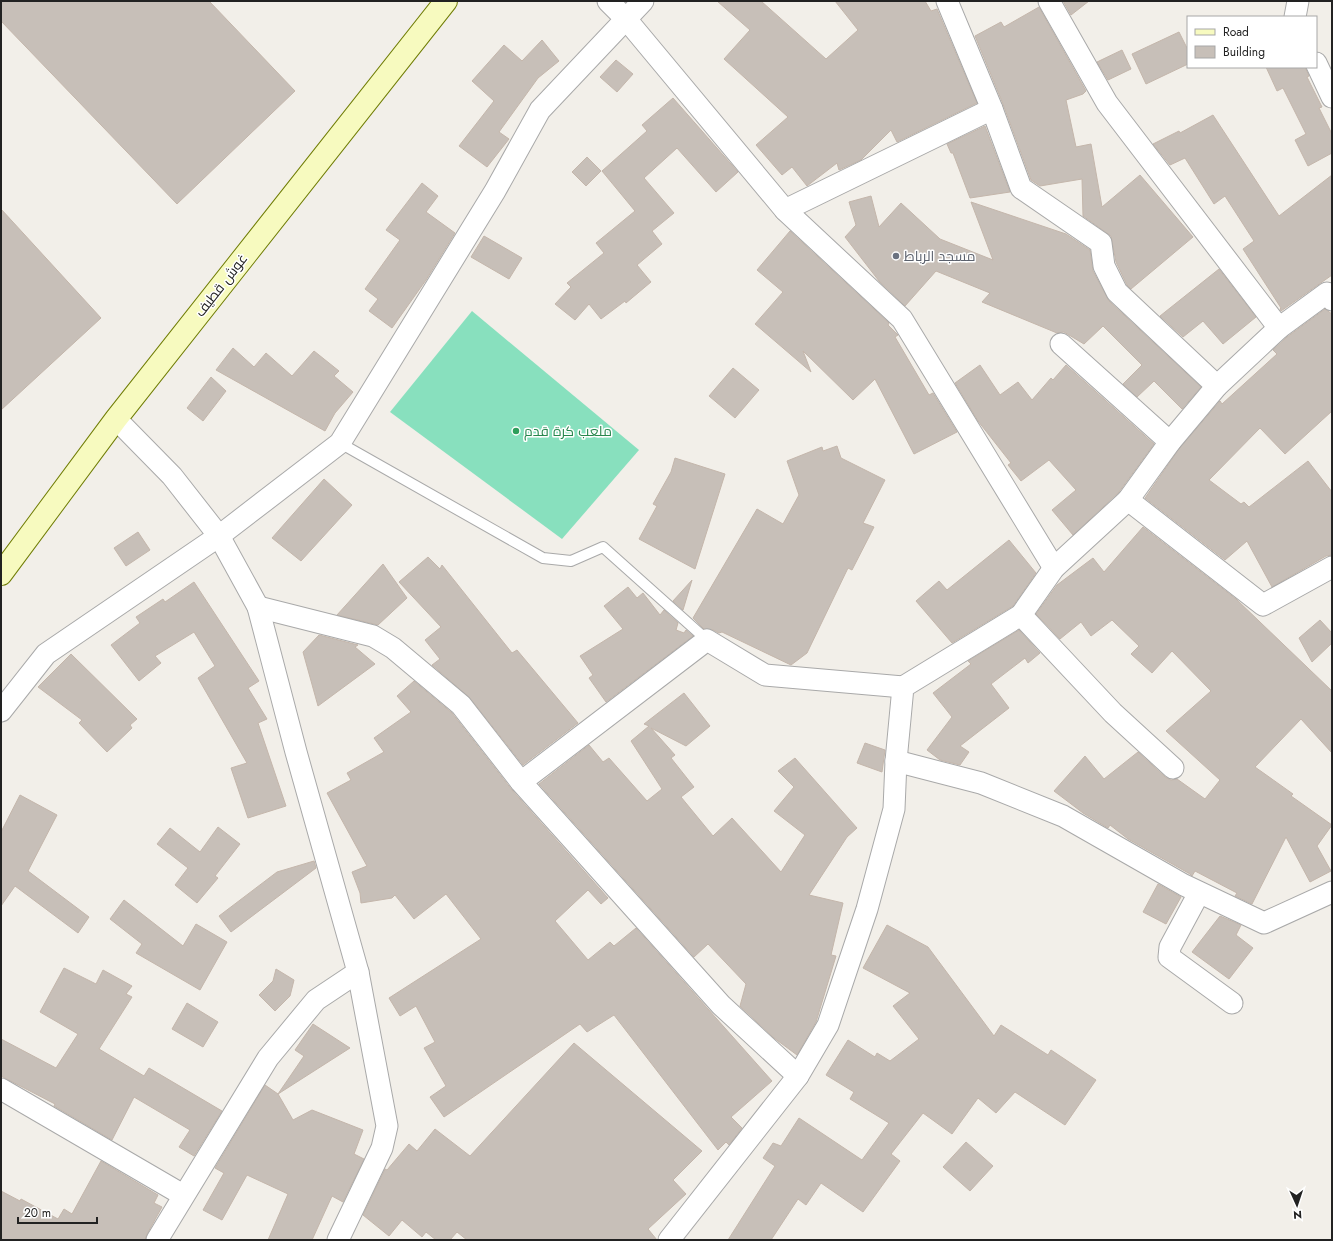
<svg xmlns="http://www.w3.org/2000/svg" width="1333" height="1241" font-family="Jost,Cairo,sans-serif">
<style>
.pitch{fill:#88e0be}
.building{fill:#c7bfb8;stroke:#c4b6ab}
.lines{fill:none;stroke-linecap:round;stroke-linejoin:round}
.service-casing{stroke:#a9a9a9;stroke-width:12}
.minor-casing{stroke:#a9a9a9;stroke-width:23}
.secondary-casing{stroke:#707d05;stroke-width:24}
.service{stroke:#fff;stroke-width:10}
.minor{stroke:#fff;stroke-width:21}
.secondary{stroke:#f7fabf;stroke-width:22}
.worship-dot{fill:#6b7280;stroke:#fff;stroke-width:1.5}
.leisure-dot{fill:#2e9e5b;stroke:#fff;stroke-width:1.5}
.labels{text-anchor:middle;stroke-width:3;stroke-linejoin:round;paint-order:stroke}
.worship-label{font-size:14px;fill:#5b616d;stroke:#fff;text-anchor:start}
.street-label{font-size:14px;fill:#222;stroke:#fff}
.leisure-label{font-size:14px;fill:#27864d;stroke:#fff;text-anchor:start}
</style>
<rect width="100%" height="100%" fill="#f2efe9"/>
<path class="pitch" d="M472,311l167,139 -77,89 -172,-127z"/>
<g class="building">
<path d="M1,1h208l86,90 -118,113 -176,-183z"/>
<path d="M717,1h44l65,58 32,-29 -23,-29h90l6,10 6,-2 40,94 -80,39 -6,-12 -30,30 -22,10 -2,-7 -30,23 -15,-19 -10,8 -26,-30 32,-28 -64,-58 26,-29z"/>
<path d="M1063,1h26l-18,14z"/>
<path d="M1039,7l47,84 -3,3 -17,6 10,47 15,-3 11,63 38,-32 53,62 -62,52 -4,-4 -11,-23 -5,-26 -28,-20 -1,-37 -42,7 -9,-6 -28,-76 -28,-68 26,-14 3,5z"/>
<path d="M1179,32l9,18v14l-42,20 -14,-30z"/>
<path d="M542,40l17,21 -21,17 -39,54 10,7 -22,28 -28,-21 35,-45 -22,-20 32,-36 18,16z"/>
<path d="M1122,50l9,19 -23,11 -11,-18z"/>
<path d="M616,60l17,14 -16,18 -17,-15z"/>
<path d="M1266,67h39l4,9 -2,1 15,30 -3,1 13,26v19l-24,13 -13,-26 11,-6 -23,-46 -6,3z"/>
<path d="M673,98l65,74 -22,20 -39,-44 -33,30 30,35 -22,18 10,13 -25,21 14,17 -25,21 -1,-2 -24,18 -12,-15 -14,16 -20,-16 16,-17 -4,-4 37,-30 -8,-10 39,-32 -33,-40 45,-40 -5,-6z"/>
<path d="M1213,115l66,101 53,-41v100l-51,36 -1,-2 1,-1 -38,-59 11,-8 -29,-45 -11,8 -29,-46 -15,7 -17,-21 26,-13 1,2z"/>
<path d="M985,126l25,66 -40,6 -17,-45h-2l-4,-9z"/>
<path d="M587,157l14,14 -15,15 -14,-14z"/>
<path d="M422,183l16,13 -12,16 29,21 -29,47 -34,48 -23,-17 9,-12 -13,-10 35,-49 -14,-10z"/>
<path d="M871,196l8,31 22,-24 39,36 53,21 -22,-58 95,32 24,16 3,21 16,30 92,86 -19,22 -28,-28 -17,16 -14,-13 19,-19 -39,-39 -19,18 -20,-12 -7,1 -75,-31 8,-9 -54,-22 -31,35 -26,-25 -34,-44 11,-12 -7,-23z"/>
<path d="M1,209l100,109 -100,92z"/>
<path d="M790,231l99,92 -1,2 10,10 -3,2 34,58 4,-2 24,39 -43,22 -39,-75 -22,21 -50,-49 8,21 -56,-48 28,-32 -26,-22z"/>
<path d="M484,236l38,22 -13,21 -38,-22z"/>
<path d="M1219,269l37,48 -33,27 -20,-23 -20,16 -23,-21z"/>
<path d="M1325,309l7,5v97l-47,43 -25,-26 -51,52 32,24 3,-2 5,5 59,-46 24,31v63l-6,1 -54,31 -25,-46 -22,19 -80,-62 34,-49 41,-48 2,3 55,-50 -4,-4 14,-13z"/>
<path d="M233,348l21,19 12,-14 26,23 22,-25 25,20 -5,5 19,16 -18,21 -10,18 -109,-61z"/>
<path d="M980,365l20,30 18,-13 14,18 19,-22 2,2 13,-15 88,79 -35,48 -46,43 -21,-25 24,-20 -27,-30 -28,21 -13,-16 3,-2 -33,-42 -23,-38z"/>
<path d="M733,368l26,22 -24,28 -26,-22z"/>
<path d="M211,377l15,14 -23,30 -16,-13z"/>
<path d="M837,446l4,12 44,22 -22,43 11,4 -22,43 -4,-2 -41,85 -16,12 -69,-33 -3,1 -6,-3 -9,-1 -11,-11 64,-109 26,15 16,-29 -12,-34 35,-14 1,4z"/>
<path d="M675,458l50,16 -30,95 -56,-30 18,-33 -4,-2 18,-32z"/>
<path d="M324,479l28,26 -51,56 -29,-23z"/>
<path d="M1143,527l93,72 96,92v62l-31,-34 -46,48 38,27 -2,2 41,29 -15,21 14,25 -21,11 -24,-45 -34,67 -17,-8 2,-3 -42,-22 -3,5 -2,-2 -62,-35 -18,-14 -2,3 -25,-15 -29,-22 31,-35 19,23 34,-27 27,25 6,3 6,-1 28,20 15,-19 -54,-49 45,-40 -39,-40 -20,22 -21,-19 8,-8 -27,-26 -21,16 -10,-14 -21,17 -24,-25 21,-29 36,-27 11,14z"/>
<path d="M138,532l12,18 -24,16 -12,-18z"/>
<path d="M1009,540l27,33 -23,33 -61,37 -36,-42 23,-20 8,9z"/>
<path d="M428,557l12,12 2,-4 70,88 5,-3 61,73 -55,42 -53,-67 -38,-33 8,-6 -15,-19 16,-13 -42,-45z"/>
<path d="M383,564l24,34 -29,27 -41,-10z"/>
<path d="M692,580l-9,30 -10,-9z"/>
<path d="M194,582l65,99 -11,7 19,31 -9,4 28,83 -38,12 -17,-50 16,-5 -49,-85 17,-12 -21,-34 -39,24 6,7 -22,18 -28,-36 29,-22 -4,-6 27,-18 2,3z"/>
<path d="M628,587l9,11 6,-5 17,22 4,-5 14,13 -2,7 8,3 2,-3 7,6 -87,66 -17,-24 4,-3 -13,-19 43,-27 -19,-23z"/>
<path d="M1320,620l12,13v10l-20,19 -13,-24z"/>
<path d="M1019,630l21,23 -12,10 -3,-5 -34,26 18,24 -49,38 9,6 -9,13 -20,-5 -13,-10 25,-33 -19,-24 38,-29 -3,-3z"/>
<path d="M319,635l39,10 -3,2 20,17 -57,42 -15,-54z"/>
<path d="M71,654l66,65 -7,6 2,3 -25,24 -28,-29 3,-3 -44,-33z"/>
<path d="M414,681l38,32 60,77 96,108 -7,6 -13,-14 -33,31 33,39 22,-18 4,4 22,-18 136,153 -41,36 11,11 -13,17 -3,-3 -8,8 -104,-135 -27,17 -7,-8 -136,93 -14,-20 16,-11 -22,-38 11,-6 -19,-36 -16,10 -11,-18 92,-59 -35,-45 -32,25 -19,-24 -3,3 -31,5 -1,-10 -8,-21 15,-6 -40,-73 24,-13 -4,-7 37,-21 -10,-14 37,-26 -14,-16z"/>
<path d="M684,693l26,33 -24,20 -35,-18 24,27 -4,3 23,29 -13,10 32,39 19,-18 49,54 24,-37 -31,-24 20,-24 -16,-16 17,-13 62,70 -10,9 -38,58 34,8 -12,52 5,1 -20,66 -19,33 -23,-17 -34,-32 6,-22 -38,-40 -14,13 -155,-173 50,-39 14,17 6,-4 38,43 15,-12 -31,-48 18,-15 -5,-2z"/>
<path d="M865,743l20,7 -3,22 -25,-9z"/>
<path d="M20,795l37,20 -29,56 61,46 -11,16 -63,-47 -14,20v-74z"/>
<path d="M218,827l22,17 -25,32 3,2 -21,25 -22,-18 13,-17 -31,-24 13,-16 30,24z"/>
<path d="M314,861l2,7 -85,64 -12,-16 58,-44z"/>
<path d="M1158,884l23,13 -15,27 -23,-12z"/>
<path d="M124,900l59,46 13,-22 31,18 -27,48 -64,-37 6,-9 -32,-25z"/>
<path d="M1220,916l21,9 -5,10 17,13 -24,31 -37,-27z"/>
<path d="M887,925l41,22 66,89 7,-11 47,30 3,-5 45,30 -31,45 -50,-33 -19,21 -18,-15 -26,36 -29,-21 -32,41 9,7 -37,51 -42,-29 -15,22 -8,-6 -27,41h-43l47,-74 -12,-8 10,-15 8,3 18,-28 63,42 27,-37 -39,-24 4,-7 -28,-17 22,-35 27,17 2,-4 13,8 29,-22 -26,-33 17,-13 -47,-25z"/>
<path d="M64,968l32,16 7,-14 29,16 -6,8 6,3 -33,52 45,27 5,-8 73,43 -28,45 -15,-9 11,-17 -56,-33 -22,43 -58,-34 1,-2 -54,-28v-37l55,29 22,-34 -38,-22z"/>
<path d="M276,969l18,11 -4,16 -15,15 -16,-16 14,-14z"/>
<path d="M187,1003l31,19 -15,25 -31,-18z"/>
<path d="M313,1024l37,24 -72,46 15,26 19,-10 51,20 -9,24 10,5 -21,43 -11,-6 -20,44h-44l20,-46 -41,-19 -25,45 -19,-10 21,-37 -9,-5 50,-83 13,9 26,-38 -9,-6z"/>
<path d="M574,1043l128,108 -29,29 13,14 -38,35 9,11h-190l-10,-8 -7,8h-14l-10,-8 -4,5 -20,-17 -13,16 -26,-21 22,-46 2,1 22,-26 8,7 18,-22 35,27z"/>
<path d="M966,1142l27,24 -23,25 -27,-24z"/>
<path d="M101,1161l57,34 -4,8 8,4 -15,27 -2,6h-144v-49l19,10 1,-2 37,20 6,-10 8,5z"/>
</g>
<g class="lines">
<g class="service-casing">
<path id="service" d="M340,443l203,115 28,3 32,-14 104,93"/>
</g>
<g class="minor-casing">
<g id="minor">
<path d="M608,1l18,18 159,191 117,109 152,249"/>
<path d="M947,1l45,108 29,79 80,55 3,23 13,26 100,94"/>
<path d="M1049,1l58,102 172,225 48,-35 5,7"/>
<path d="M1295,17l3,-16"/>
<path d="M1316,63l16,34"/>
<path d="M785,210l207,-101"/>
<path d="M1061,344l109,98"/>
<path d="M116,419l56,57 47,60 39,71 38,145 62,220 29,154 -5,22 -44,92"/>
<path d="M1128,500l135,105 69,-38"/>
<path d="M258,607l115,29 20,12 68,57 60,77 200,223 77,71"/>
<path d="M1021,615l92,98 60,55"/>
<path d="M1,711l45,-57 173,-118 121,-93 155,-252 45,-81 103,-109"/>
<path d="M896,761l85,22 82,33 121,69 80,38 68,-31"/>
<path d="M521,782l186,-142 58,35 138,12"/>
<path d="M1199,893l-29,54 -1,10 63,46"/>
<path d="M1,1089l182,106"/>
<path d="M157,1240l111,-182 48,-58 42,-28"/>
<path d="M669,1240l129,-164 30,-51 39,-116 27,-100 2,-48 7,-74 118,-72 33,-47 74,-68 42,-58 47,-56 62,-58"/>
</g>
</g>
<g class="secondary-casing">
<path id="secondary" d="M1,574l115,-155 330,-418"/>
</g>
<use href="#service" class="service"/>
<use href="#minor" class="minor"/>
<use href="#secondary" class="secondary"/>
</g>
<circle class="worship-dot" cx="896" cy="256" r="4"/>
<circle class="leisure-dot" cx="516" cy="431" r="4"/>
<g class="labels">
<g class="worship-label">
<text x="904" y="261">مسجد الرباط</text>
</g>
<g class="street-label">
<text transform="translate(221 285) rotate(-52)" y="5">غوش قطيف</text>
</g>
<g class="leisure-label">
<text x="524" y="436">ملعب كرة قدم</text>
</g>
</g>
<rect width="1333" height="1241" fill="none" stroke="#222222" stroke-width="4"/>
<rect x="1187" y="16" width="130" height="52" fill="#ffffff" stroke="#a7a7a7"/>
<rect x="1195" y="29" width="20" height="6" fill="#f7fabf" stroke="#a7a7a7"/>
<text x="1223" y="36" font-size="12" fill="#222222">Road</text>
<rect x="1195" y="46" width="20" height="12" fill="#c7bfb8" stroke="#a7a7a7"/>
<text x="1223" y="56" font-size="12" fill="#222222">Building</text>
<g transform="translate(1297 1205) rotate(177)" stroke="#ffffff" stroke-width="3" paint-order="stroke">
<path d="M0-3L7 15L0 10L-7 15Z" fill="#222222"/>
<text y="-6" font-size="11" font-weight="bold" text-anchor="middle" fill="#222222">N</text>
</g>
<path d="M18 1217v6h79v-6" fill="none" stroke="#222222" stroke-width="2"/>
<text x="24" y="1217" font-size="12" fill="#222222" stroke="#ffffff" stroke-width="3" paint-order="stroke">20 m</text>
</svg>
